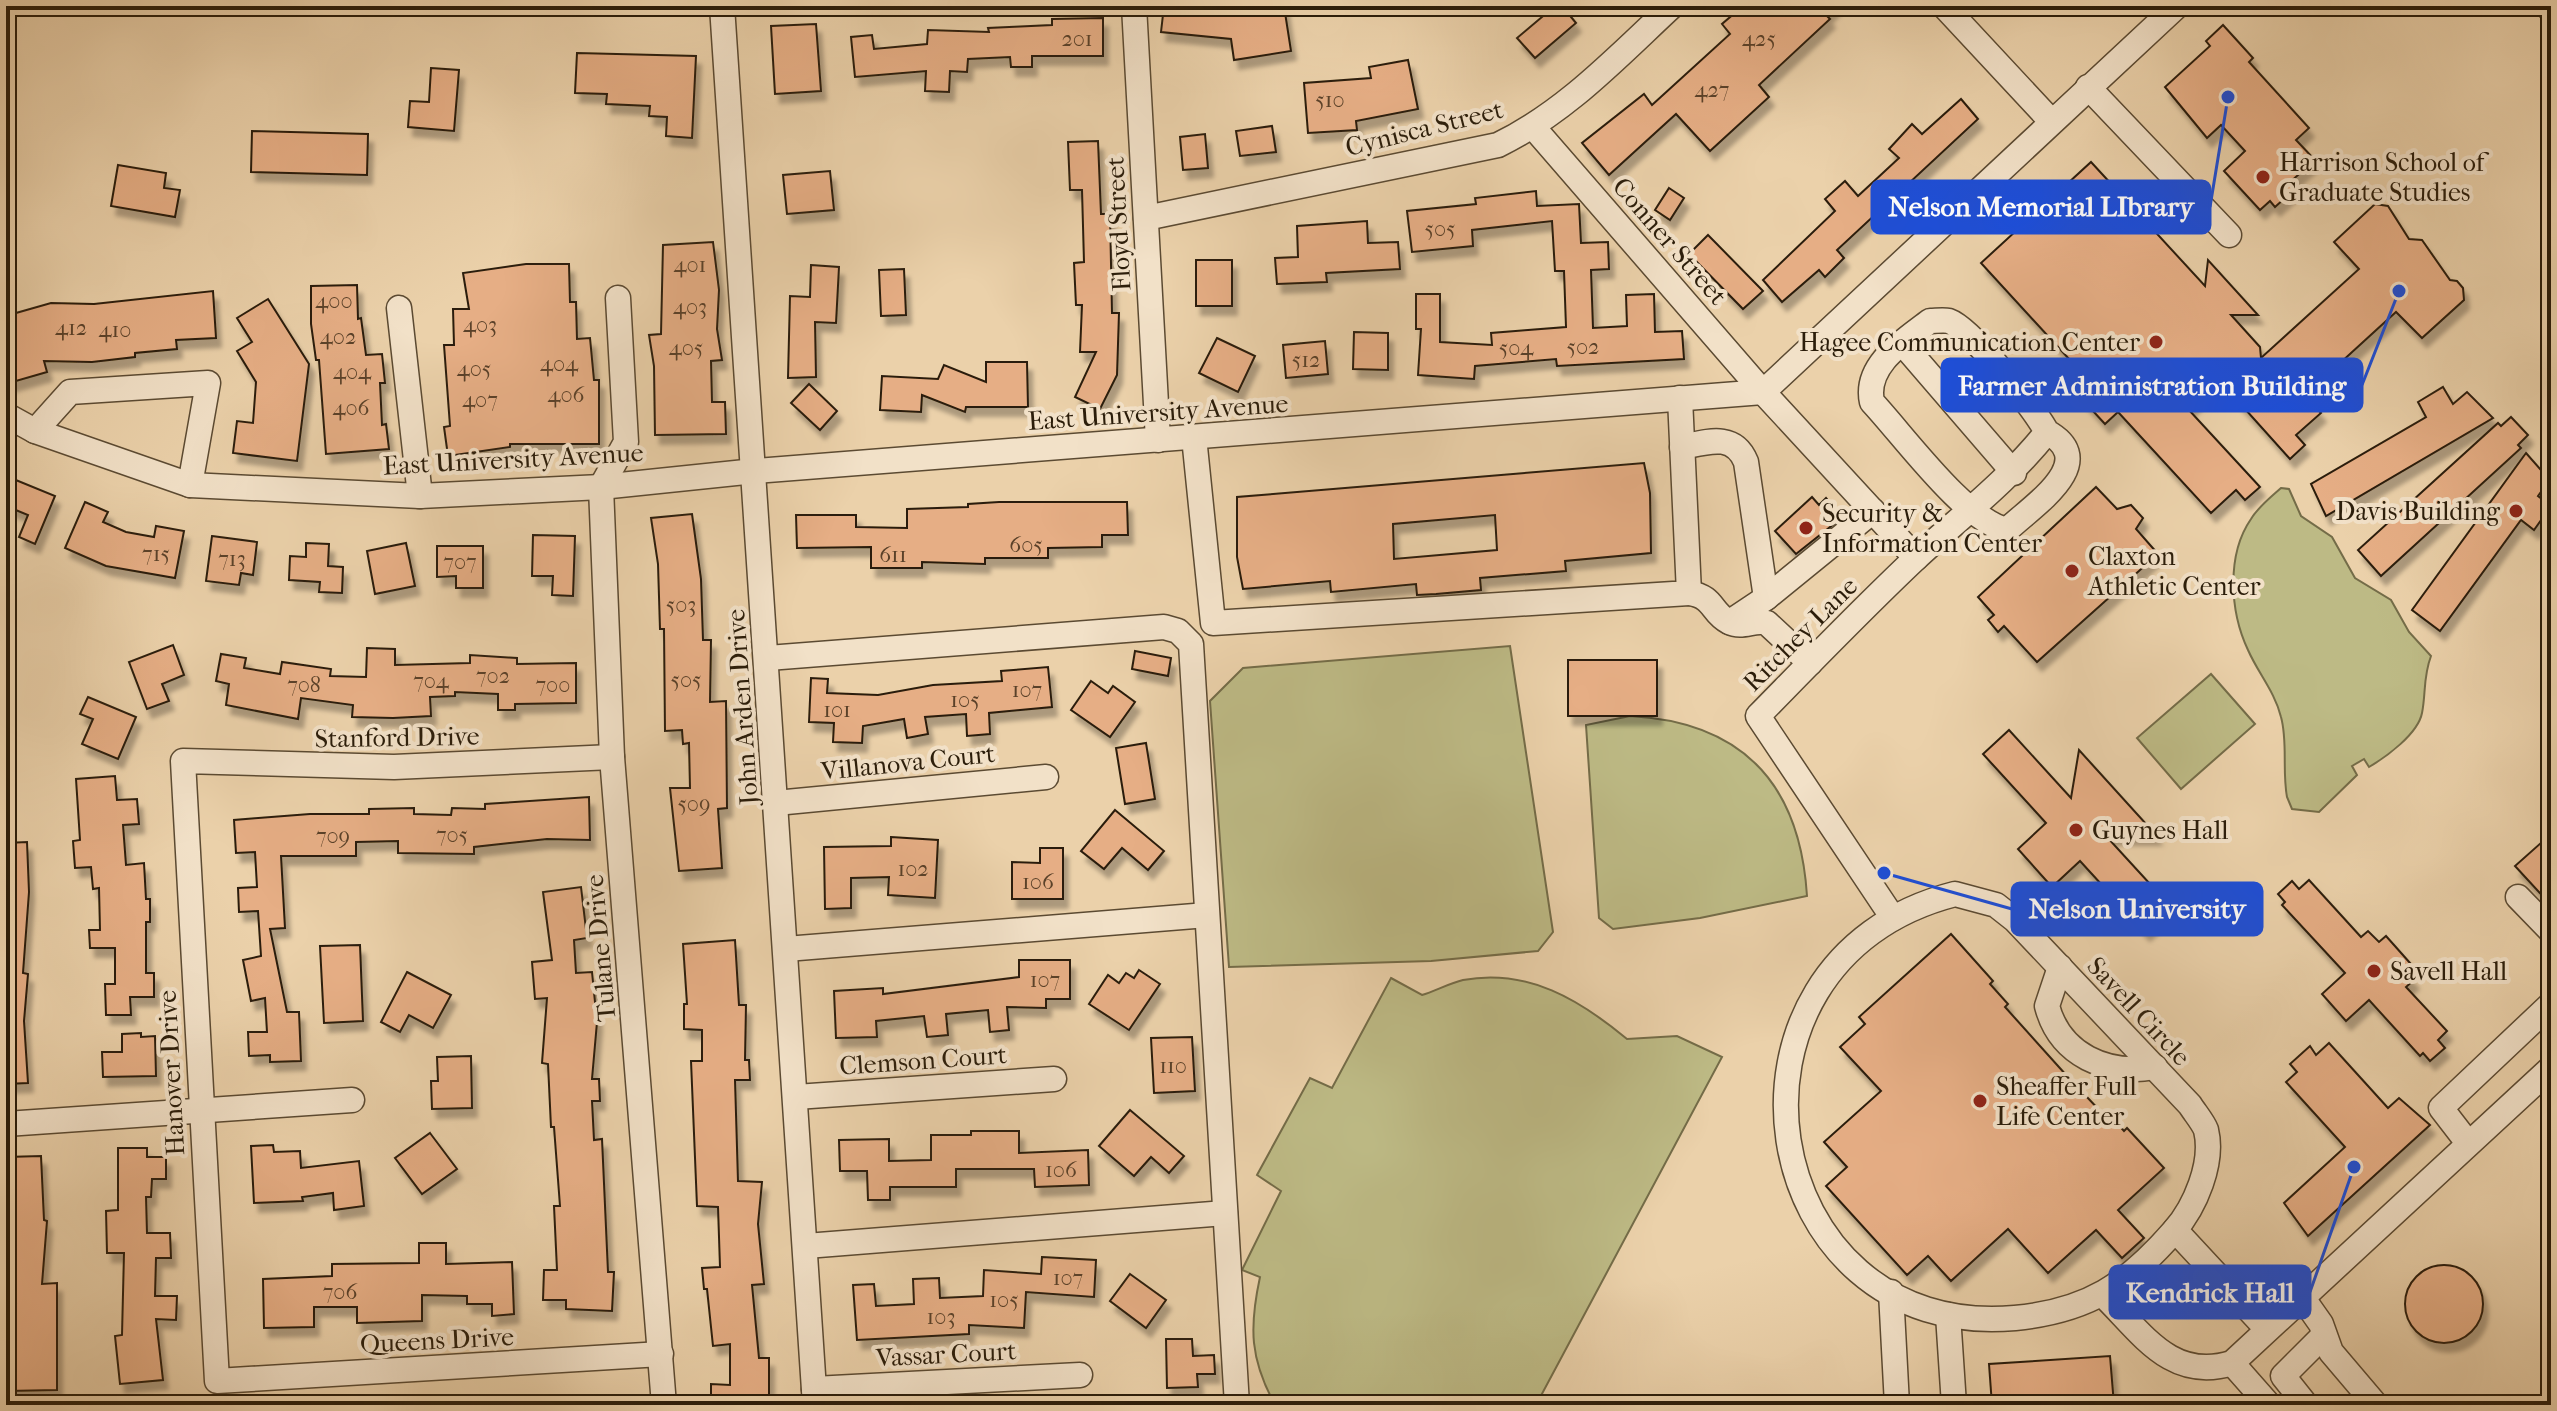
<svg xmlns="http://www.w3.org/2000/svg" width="2557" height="1411" font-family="'IM FELL French Canon',serif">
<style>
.green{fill:#bdba85;stroke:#746c48;stroke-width:2}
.building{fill:#e6ae85;stroke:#2b1d0a;stroke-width:2;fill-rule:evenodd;filter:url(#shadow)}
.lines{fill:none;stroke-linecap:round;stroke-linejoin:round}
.minor-casing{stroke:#5b4a32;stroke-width:27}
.minor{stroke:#f2e1c8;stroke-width:24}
.poi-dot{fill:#8f2418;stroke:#f2e1c8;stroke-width:3}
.labels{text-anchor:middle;stroke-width:8;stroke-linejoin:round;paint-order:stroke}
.number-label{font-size:22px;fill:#5a4129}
.street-label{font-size:26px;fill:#2b1d0a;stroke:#f2e1c8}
.poi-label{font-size:26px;fill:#2b1d0a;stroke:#f2e1c8;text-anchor:start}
.leader{fill:none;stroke:#1d4ed8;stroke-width:3}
.callout-dot{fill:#1d4ed8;stroke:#f2e1c8;stroke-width:3}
.callout{fill:#1d4ed8;stroke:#1d4ed8;stroke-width:3}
.callout-label{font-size:28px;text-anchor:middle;font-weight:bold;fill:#fff}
</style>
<defs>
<filter id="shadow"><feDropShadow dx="5" dy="9" stdDeviation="2" flood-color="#0004"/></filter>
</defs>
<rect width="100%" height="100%" fill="#ebd1aa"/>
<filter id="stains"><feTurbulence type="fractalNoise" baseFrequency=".0025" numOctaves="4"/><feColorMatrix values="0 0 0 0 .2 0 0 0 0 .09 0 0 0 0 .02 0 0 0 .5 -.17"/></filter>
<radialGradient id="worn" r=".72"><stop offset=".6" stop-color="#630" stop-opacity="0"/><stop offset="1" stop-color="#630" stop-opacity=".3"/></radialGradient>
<g class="green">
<path d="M2281,488l8,1 12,27 31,21 23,41 36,22 18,32 22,24c-8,21 -5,37 -9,57 -4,21 -36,44 -53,54l-5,-8 -12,7 5,9 -38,37 -27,-3 -5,-12c-5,-27 1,-55 -6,-80 -6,-25 -23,-44 -33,-67 -18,-38 -22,-95 3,-131 7,-12 20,-22 30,-31z"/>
<path d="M1510,646l43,286 -15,19 -107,10 -202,6 -19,-266 33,-33z"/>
<path d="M2211,674l44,50 -74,65 -44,-51z"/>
<path d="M1630,716c113,6 170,69 177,180l-107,22 -87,11 -14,-11 -13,-193z"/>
<path d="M1391,978l31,17c13,-4 28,-12 41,-15 65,-12 117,20 164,59l50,-3 45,21 -186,348h-261c-25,-46 -26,-77 -15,-128l-18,-7 39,-79 -24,-16 53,-97 22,10z"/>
</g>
<g class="building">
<path d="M1164,6l48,4 72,-4 7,45 -57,9 -3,-21 -70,-7z"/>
<path d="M1555,6h7l14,17 -41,35 -18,-20z"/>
<path d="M1743,6h92l-9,9 4,4 -71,66 10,12 -59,54 -34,-37 -67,61 -27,-32 62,-49 8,11 78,-71 -8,-10z"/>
<path d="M1103,18v38h-71v11h-21l-1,-10 -42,2 -1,13 -17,-1 -1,21 -24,-1 1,-20 -71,6 -4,-40 21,-2 2,14 53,-5 1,-14 61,2 -1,-4 64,-3v-6z"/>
<path d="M816,24l5,67 -46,3 -4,-68z"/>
<path d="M2223,25l30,33 -4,4 60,66 -13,12 19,20 -26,23 6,6 -20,18 -5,-6 -10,9 -36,-39 21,-20 -24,-26 -14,13 -42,-51 45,-41 -4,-5z"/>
<path d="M577,53l119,3 -4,82 -26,-2 1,-19 -18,-1 1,-10 -44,-2 1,-10 -32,-1z"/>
<path d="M1408,60l10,49 -62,12 1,9 -49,3 -4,-50 67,-5 -2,-11z"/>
<path d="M431,68l28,2 -5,61 -46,-4 2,-26 19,1z"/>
<path d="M1961,99l17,20 -141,131 7,8 -19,19 -6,-7 -37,32 -19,-22 72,-69 -10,-12 20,-18 13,15 41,-38 -10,-9 23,-25 10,10z"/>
<path d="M1272,126l4,26 -36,4 -4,-25z"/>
<path d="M252,131l116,3 -1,41 -116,-3z"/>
<path d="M1205,134l3,34 -25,2 -3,-33z"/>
<path d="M1098,141l3,73h9l2,99h7l-2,62 -17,34 -25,-12 21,-45h-16l2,-47h-6l-2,-42 10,-1 -2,-72h-12l-2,-48z"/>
<path d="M2091,162l114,124 3,-26 50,55h-27l29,32 1,11 98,-89 -25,-27 41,-38 13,2 21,33 13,1 28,40 7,1 6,7 1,12 -42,38 -26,-26 -91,83 16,18 -25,22 9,10 -15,14 -71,-79 -31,29 72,78 -15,13 -9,-10 -25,23 -93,-101 -13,12 -48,-52 13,-12 -89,-97 48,-44 -7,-8 14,-13 7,8z"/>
<path d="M118,165l48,8 -2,15 16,2 -5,27 -64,-11z"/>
<path d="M830,171l4,39 -47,4 -4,-39z"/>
<path d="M1669,188l15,10 -14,22 -15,-10z"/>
<path d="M1536,191l1,15 42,-2 2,39 27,-1 1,27 -18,1 2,58 34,-2 -1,-31 28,-1 1,38 27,-1 2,28 -127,7 -1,-7 -81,7 -1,13 -56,-4 3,-46h-5v-35h24v48l52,3 -1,-12 75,-6 -2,-56h-9l-3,-50 -80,9 1,16 -61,6 -5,-41 69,-7 -1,-6z"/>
<path d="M1367,221l1,22 30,-1 2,27 -74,4 1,9 -50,2 -2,-26 23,-1 -1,-31z"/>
<path d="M1708,235l55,56 -20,18 -54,-55z"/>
<path d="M713,242l6,48 -2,39 5,31 -11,1 1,41h13l1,32 -71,1 -1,-69 -5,-31 12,-1 2,-89z"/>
<rect x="1196" y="260" width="36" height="46"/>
<path d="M526,264h43l1,38h6l1,37 13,-1 4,42h5v64h-89v3l-62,9 -4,-29 6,-1 -6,-81h10l-1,-36h16l-6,-36z"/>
<path d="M811,265l28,2 -3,56 -21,-1 1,55 -28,1 2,-82 20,1z"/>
<path d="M904,269l2,46 -25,1 -2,-46z"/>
<path d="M357,285l1,34 3,-1 5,37 16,-1 3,29h-5l2,42 4,-1 3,25 -63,5 -7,-94h-3l-5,-36v-38z"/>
<path d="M213,291l3,47 -40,2 1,9 -42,4v4l-43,5 -48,-1 3,11 -38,11 -3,-50 8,-2 -5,-16 42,-12 43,1z"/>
<path d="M268,299l41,65 -12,97 -64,-8 4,-32 16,2 3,-41 -19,-31 15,-9 -15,-24z"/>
<path d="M1354,332l34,1v37l-35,-1z"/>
<path d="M1217,338l38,18 -17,36 -39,-19z"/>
<path d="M1325,341l3,33 -42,4 -3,-33z"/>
<path d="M986,362h41l1,45h-62l-1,5 -43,-17 -1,17 -41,-2 2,-34 56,3 6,-14 42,17z"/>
<path d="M809,384l28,27 -17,19 -29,-27z"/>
<path d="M2443,387l10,17 14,-12 26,26 -167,98 -15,-32 115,-67 -8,-15z"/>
<path d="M2511,417l17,18 -10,10 3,3 -140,128 -23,-26 140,-127 3,3z"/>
<path d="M2526,453l21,24 1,5 -10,14 13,10 -17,24 -13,-10 -81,111 -28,-21z"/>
<path d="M1644,463l6,30 1,60 -86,8 1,10 -86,7 1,12 -45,4 -19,1 -1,-11 -85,8 -1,-11 -87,8 -6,-32v-60zM1495,515l2,35 -103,9 -1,-35z"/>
<path d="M6,476l49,20 -20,48 -16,-7 9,-22 -22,-9z"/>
<path d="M2096,487l21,22 14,-4 12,13 -7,11 22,25 -121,108 -33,-36 -6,6 -10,-12 6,-5 -16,-18z"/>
<path d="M1812,497l7,8 7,-7 12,14 -7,6 4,5 -39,31 -21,-23z"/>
<path d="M85,502l23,10 -5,10 23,10 28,5 2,-11 28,5 -9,47 -69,-12 -41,-18z"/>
<path d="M999,502h128l1,33h-26v12l-54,1v10h-63v6l-63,-2v6h-51v-21l-74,1 -1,-33h60v12l51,1v-19l61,-2v-3z"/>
<path d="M692,514l9,65 2,61h8l-1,62 16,-1 1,107 -9,1 4,59 -43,3 -9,-83h20l-1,-45 -6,1 -1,-14 -17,1 -1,-102h-4l-2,-65 -7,-46z"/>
<path d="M533,535l42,1 -2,60 -21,-1 1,-19h-21z"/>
<path d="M212,536l45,6 -4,33 -12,-2 -2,12 -33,-4z"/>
<path d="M306,543l23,1 -1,22 15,1 -1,26 -23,-1 1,-10 -31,-2 1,-24 16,1z"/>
<path d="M406,543l9,43 -40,8 -8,-43z"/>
<path d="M437,546h46v42h-27v-12l-19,1z"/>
<path d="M173,645l11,30 -22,9 7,17 -22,8 -18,-47z"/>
<path d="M367,648l28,1v16l75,-2v-8l47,3v6l59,-1v40l-61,1v6h-17v-16l-43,-2v4l-25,1 1,19 -38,2 -41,-1 1,-12 -52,-7 -3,21 -72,-14 3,-21 -13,-3 5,-27 25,4 -2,10 36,6 2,-12 49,7 -1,7 36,1z"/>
<path d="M1135,651l36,7 -3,18 -36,-7z"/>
<rect x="1568" y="660" width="89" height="56"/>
<path d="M1048,667l4,40 -63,6 1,21 -23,2 -1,-22 -41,3 3,17 -21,4 -3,-19 -41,7 -1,17 -29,-1 1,-19 -25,-1 2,-44 17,1 -1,14 51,2 55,-10 69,-4 -1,-10z"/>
<path d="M1091,681l17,12 5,-7 22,16 -25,35 -39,-27z"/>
<path d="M88,697l48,20 -18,42 -36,-15 11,-25 -13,-5z"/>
<path d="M2009,730l62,68 8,-48 78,86h-51l66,72 -27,24 -65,-71 -28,26 -34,-38 28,-26 -63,-69z"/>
<path d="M1146,743l9,56 -30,5 -9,-56z"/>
<path d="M115,776l2,24 20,-1 2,25 -16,1 3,40 18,-2 2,36h4v23h-4v51h8v24h-24l1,18h-25l-1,-31h10v-36h-25l-1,-18h11l-1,-42 -6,1 -2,-22 -16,1 -2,-27 7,-1 -4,-61z"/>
<path d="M589,797l1,43 -43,-1 -73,8v7l-76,-1v-12l-42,1v14h-75l4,72 -15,1 17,83h12l2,49 -31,1v-7l-21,1 -1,-24h19l-2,-34 -14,3 -8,-41 18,-4 -3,-45 -19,1 -1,-24 19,-1 -2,-35 -19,1 -2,-33 76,-6h59v-5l45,-1v6l37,1 1,-7 33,1v-5z"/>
<path d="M1115,810l49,41 -16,19 -26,-22 -18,21 -23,-18z"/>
<path d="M2551,834v71l-36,-39z"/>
<path d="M891,837l47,3 -3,58 -47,-3 1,-18 -38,1v30l-26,1 -1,-62 67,-1z"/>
<path d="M27,842l2,50 -6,81 5,1 -4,47 4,62 -22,1v-241z"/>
<path d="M1040,848h23v51h-51v-37l28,1z"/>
<path d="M2309,880l52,57 7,-6 11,11 7,-6 24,27 -7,6 11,11 -8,7 41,44 -9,9 7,8 -15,13 -7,-8 -3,3 -51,-56 -23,21 -24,-27 23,-21 -63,-68 3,-3 -7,-8 14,-13 7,8z"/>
<path d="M581,887l6,51 -13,2 2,33 16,-1 5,50 -5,57h7l1,22h-8l2,39 8,-1 6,133h6l-2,39 -46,-2v-9h-23l1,-30h13l-3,-64h6l-6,-79h-3l-3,-63 -6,-1 5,-65 -12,1 -3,-37 20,-2 -9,-68z"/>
<path d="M1951,934l42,47 -3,3 18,20 -3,3 62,69 36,38 3,-3 18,20 3,-3 37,40 -46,42 26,28 -22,20 -26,-28 -48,43 -40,-44 -57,52 -23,-25 -21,19 -81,-89 21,-19 -23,-25 57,-51 -41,-44 25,-23 -6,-7z"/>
<path d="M735,940l4,65h7l-1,55h4l1,20h-15l3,101 24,1 -4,42 6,60 -12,1 7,73h10v47l-58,-1v-20l19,1v-41l-17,2 -6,-57h-3l-2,-21 18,-1 -2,-60 -21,-1 -6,-145h11v-31l-18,-1v-25h3l-4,-60z"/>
<path d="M360,945l3,76 -39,2 -4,-77z"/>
<path d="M1019,960h51v39h-24v9l-39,-1 2,23 -19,2 -2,-22 -42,4 2,21 -21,2 -3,-21 -48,5 1,16 -41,1 -2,-47 49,-3v6l136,-17z"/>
<path d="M1139,970l21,14 -31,46 -40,-26 19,-29 11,8 7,-10 8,5z"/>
<path d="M407,972l44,23 -18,33 -24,-13 -9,17 -19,-10z"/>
<path d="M141,1033v4l14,-1 1,40 -53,1 -1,-25h20v-18z"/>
<path d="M1192,1037l3,54 -41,2 -3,-55z"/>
<path d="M2329,1043l59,65 11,-10 31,27 -122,111 -24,-33 61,-56 -59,-65 11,-10 -7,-8 20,-18 6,9z"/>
<path d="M471,1056l1,52 -40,1 -1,-28h7l-1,-24z"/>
<path d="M1130,1110l54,46 -15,17 -18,-16 -17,19 -35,-30z"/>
<path d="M971,1131h48v22l69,-3 1,35 -54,2 -1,-18h-78v18h-66v13h-22l-1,-29h-27l-1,-31 50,-1v22l42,-1v-25h40z"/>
<path d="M430,1133l27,36 -35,25 -27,-36z"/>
<path d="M273,1145l1,7 26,-1 1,17 58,-7 5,45 -30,4 -1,-17 -31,4 1,4 -49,2 -3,-57z"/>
<path d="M118,1148h29v9h19v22h-14l-1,18h-5l1,36h23l1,25h-15l-1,38h22l-1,24 -20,-1 7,61 -43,4 -5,-48 7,-1 2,-82h-17l-1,-42 12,-1z"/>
<path d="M41,1156l3,64 3,1 -5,63 15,-1v107l-51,1v-21h8v-43h-8v-24h10l-3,-38h-7v-108z"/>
<path d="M419,1243h27v21l66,-2 2,52 -22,2v-12h-25v-8l-45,-1v26l-65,2v-16h-43v20l-50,1 -1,-49 69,-3v-12l87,-1z"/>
<path d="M1042,1257l54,3 -2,37 -68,-5 -2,36 -55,-3v9l-112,6 -4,-55 21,-1 2,22 38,-2 -1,-25 26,-1 1,20 43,-2 1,-26 57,4z"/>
<circle cx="2444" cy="1304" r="39"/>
<path d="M1130,1274l36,26 -20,28 -36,-27z"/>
<path d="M1166,1339h26l1,17 21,-1 1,19h-18l1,13 -31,1z"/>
<path d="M2110,1356l4,49h-122l-3,-41z"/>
</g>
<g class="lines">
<g class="minor-casing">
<g id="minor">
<path d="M722,6l93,1399"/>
<path d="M1134,6l24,434"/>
<path d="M1944,6l107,115"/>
<path d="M2547,6l4,4"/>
<path d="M2088,87l141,148"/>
<path d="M1534,128l229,264 153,166"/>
<path d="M1146,218l352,-73c68,-33 119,-88 174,-139"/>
<path d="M618,298l8,144 -25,45 11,270 52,648"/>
<path d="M399,308l21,188"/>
<path d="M1902,343l112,130"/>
<path d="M6,415l29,16 155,54 230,11 181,-9 154,-16 1008,-79 414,-386"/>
<path d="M35,431l35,-39 138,-9 -18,102"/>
<path d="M1194,437l19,186 476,-30 -9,-195"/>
<path d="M1682,447c25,-5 52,-15 64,15l20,136 -36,24"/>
<path d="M1689,593c26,4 21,19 40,29 14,7 25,-3 38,1l43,40"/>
<path d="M1766,598l107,-87"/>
<path d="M768,658l396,-31 14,4 13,13 46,761"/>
<path d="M612,757l-218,10 -211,-6 34,620 444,-27"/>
<path d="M776,803l270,-26"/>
<path d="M1955,894l41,11 19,15 175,185c5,8 13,17 16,25 8,33 -11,77 -32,101 -47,54 -86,80 -159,87 -261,24 -323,-357 -60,-424z"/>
<path d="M2518,897l33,34"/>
<path d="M1893,918l-135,-202c52,-53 103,-106 157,-157 46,-43 91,-76 132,-127 -13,-23 -75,-103 -98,-111 -5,-1 -14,0 -19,0 -26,20 -66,44 -58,81 31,33 93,119 135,128 25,-24 95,-68 40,-98"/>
<path d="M786,949l421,-34"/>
<path d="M2060,967l-13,39c13,49 60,70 108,61"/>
<path d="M796,1097l258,-18"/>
<path d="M6,1124l346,-24"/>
<path d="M2468,1143l-27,-35 110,-104"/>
<path d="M2175,1230l92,99"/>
<path d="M806,1246l419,-33"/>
<path d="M1891,1292l6,113"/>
<path d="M2103,1295c39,38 68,87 129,68l319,-295"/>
<path d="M2302,1297l19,27 10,28 45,53"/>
<path d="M1948,1315l6,90"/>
<path d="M2232,1363l37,42"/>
<path d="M814,1389l266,-14"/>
<path d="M2306,1405l-23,-29 40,-40"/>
</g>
</g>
<use href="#minor" class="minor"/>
</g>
<g class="poi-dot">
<circle cx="2263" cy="177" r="8"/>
<circle cx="2156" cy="342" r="8"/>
<circle cx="2516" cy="511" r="8"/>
<circle cx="1806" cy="528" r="8"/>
<circle cx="2072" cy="571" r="8"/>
<circle cx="2076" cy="830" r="8"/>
<circle cx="2374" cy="971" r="8"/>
<circle cx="1980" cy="1101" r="8"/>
</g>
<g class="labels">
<g class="number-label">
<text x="1077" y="46">201</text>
<text x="1759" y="46">425</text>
<text x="1712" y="97">427</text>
<text x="1330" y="107">510</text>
<text x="1440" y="236">505</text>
<text x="690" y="272">401</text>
<text x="334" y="308">400</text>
<text x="690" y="314">403</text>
<text x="480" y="332">403</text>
<text x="71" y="335">412</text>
<text x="115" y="337">410</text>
<text x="338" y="344">402</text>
<text x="1583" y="354">502</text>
<text x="686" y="355">405</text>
<text x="1516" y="355">504</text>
<text x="1306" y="367">512</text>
<text x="559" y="371">404</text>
<text x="474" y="376">405</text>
<text x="352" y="379">404</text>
<text x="566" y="402">406</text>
<text x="480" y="407">407</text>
<text x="351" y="415">406</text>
<text x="1026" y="552">605</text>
<text x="156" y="561">715</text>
<text x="893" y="562">611</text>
<text x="232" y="566">713</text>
<text x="460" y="569">707</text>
<text x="681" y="612">503</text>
<text x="493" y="683">702</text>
<text x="686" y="687">505</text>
<text x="431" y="688">704</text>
<text x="304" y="692">708</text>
<text x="553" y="692">700</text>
<text x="1027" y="697">107</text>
<text x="965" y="707">105</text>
<text x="837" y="717">101</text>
<text x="694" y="811">509</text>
<text x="452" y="842">705</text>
<text x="333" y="843">709</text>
<text x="913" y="876">102</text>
<text x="1038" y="889">106</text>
<text x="1045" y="987">107</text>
<text x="1173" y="1073">110</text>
<text x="1061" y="1177">106</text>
<text x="1068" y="1285">107</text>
<text x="340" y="1299">706</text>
<text x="1004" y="1307">105</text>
<text x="941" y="1324">103</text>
</g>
<g class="street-label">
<text transform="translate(1424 128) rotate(-14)" y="9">Cynisca Street</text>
<text transform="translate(1118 224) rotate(-93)" y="9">Floyd Street</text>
<text transform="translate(1670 241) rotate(49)" y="9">Conner Street</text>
<text transform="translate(1158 412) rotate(-4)" y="9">East University Avenue</text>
<text transform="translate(513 459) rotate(-3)" y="9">East University Avenue</text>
<text transform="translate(1800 634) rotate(-45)" y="9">Ritchey Lane</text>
<text transform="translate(742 707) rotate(-94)" y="9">John Arden Drive</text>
<text transform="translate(397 737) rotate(-1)" y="9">Stanford Drive</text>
<text transform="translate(908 762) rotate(-6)" y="9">Villanova Court</text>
<text transform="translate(600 948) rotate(-95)" y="9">Tulane Drive</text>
<text transform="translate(2139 1011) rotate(47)" y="9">Savell Circle</text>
<text transform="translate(923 1060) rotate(-4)" y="9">Clemson Court</text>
<text transform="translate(171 1073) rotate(-93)" y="9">Hanover Drive</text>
<text transform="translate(437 1340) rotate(-3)" y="9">Queens Drive</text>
<text transform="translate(946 1354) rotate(-3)" y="9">Vassar Court</text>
</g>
<g class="poi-label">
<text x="2279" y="171">Harrison School of<tspan x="2279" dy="30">Graduate Studies</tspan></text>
<text x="2140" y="351" text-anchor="end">Hagee Communication Center</text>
<text x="2500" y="520" text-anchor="end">Davis Building</text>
<text x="1822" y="522">Security &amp;<tspan x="1822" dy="30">Information Center</tspan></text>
<text x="2088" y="565">Claxton<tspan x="2088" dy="30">Athletic Center</tspan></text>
<text x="2092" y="839">Guynes Hall</text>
<text x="2390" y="980">Savell Hall</text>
<text x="1996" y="1095">Sheaffer Full<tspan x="1996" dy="30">Life Center</tspan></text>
</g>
</g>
<path class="leader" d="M2228 97L2210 207M2399 291L2362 385M1884 873L2012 909M2354 1167L2310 1292"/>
<g class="callout-dot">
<circle cx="2228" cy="97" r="8"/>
<circle cx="2399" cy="291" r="8"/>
<circle cx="1884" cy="873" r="8"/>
<circle cx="2354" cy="1167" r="8"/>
</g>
<g class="callout">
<rect x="1872" y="181" width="338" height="52" rx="8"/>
<rect x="1942" y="359" width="420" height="52" rx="8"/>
<rect x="2012" y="883" width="250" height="52" rx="8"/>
<rect x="2110" y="1266" width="200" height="52" rx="8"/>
</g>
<g class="callout-label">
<text x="2041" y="216">Nelson Memorial LIbrary</text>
<text x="2152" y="395">Farmer Administration Building</text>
<text x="2137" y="918">Nelson University</text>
<text x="2210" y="1302">Kendrick Hall</text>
</g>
<rect width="2557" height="1411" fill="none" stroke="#ebd1aa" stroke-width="32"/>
<rect x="8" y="8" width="2541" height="1395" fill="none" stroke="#2b1d0a" stroke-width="4"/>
<rect x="16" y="16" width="2525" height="1379" fill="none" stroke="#2b1d0a" stroke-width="2"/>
<rect width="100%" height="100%" filter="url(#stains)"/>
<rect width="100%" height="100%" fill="url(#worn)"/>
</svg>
